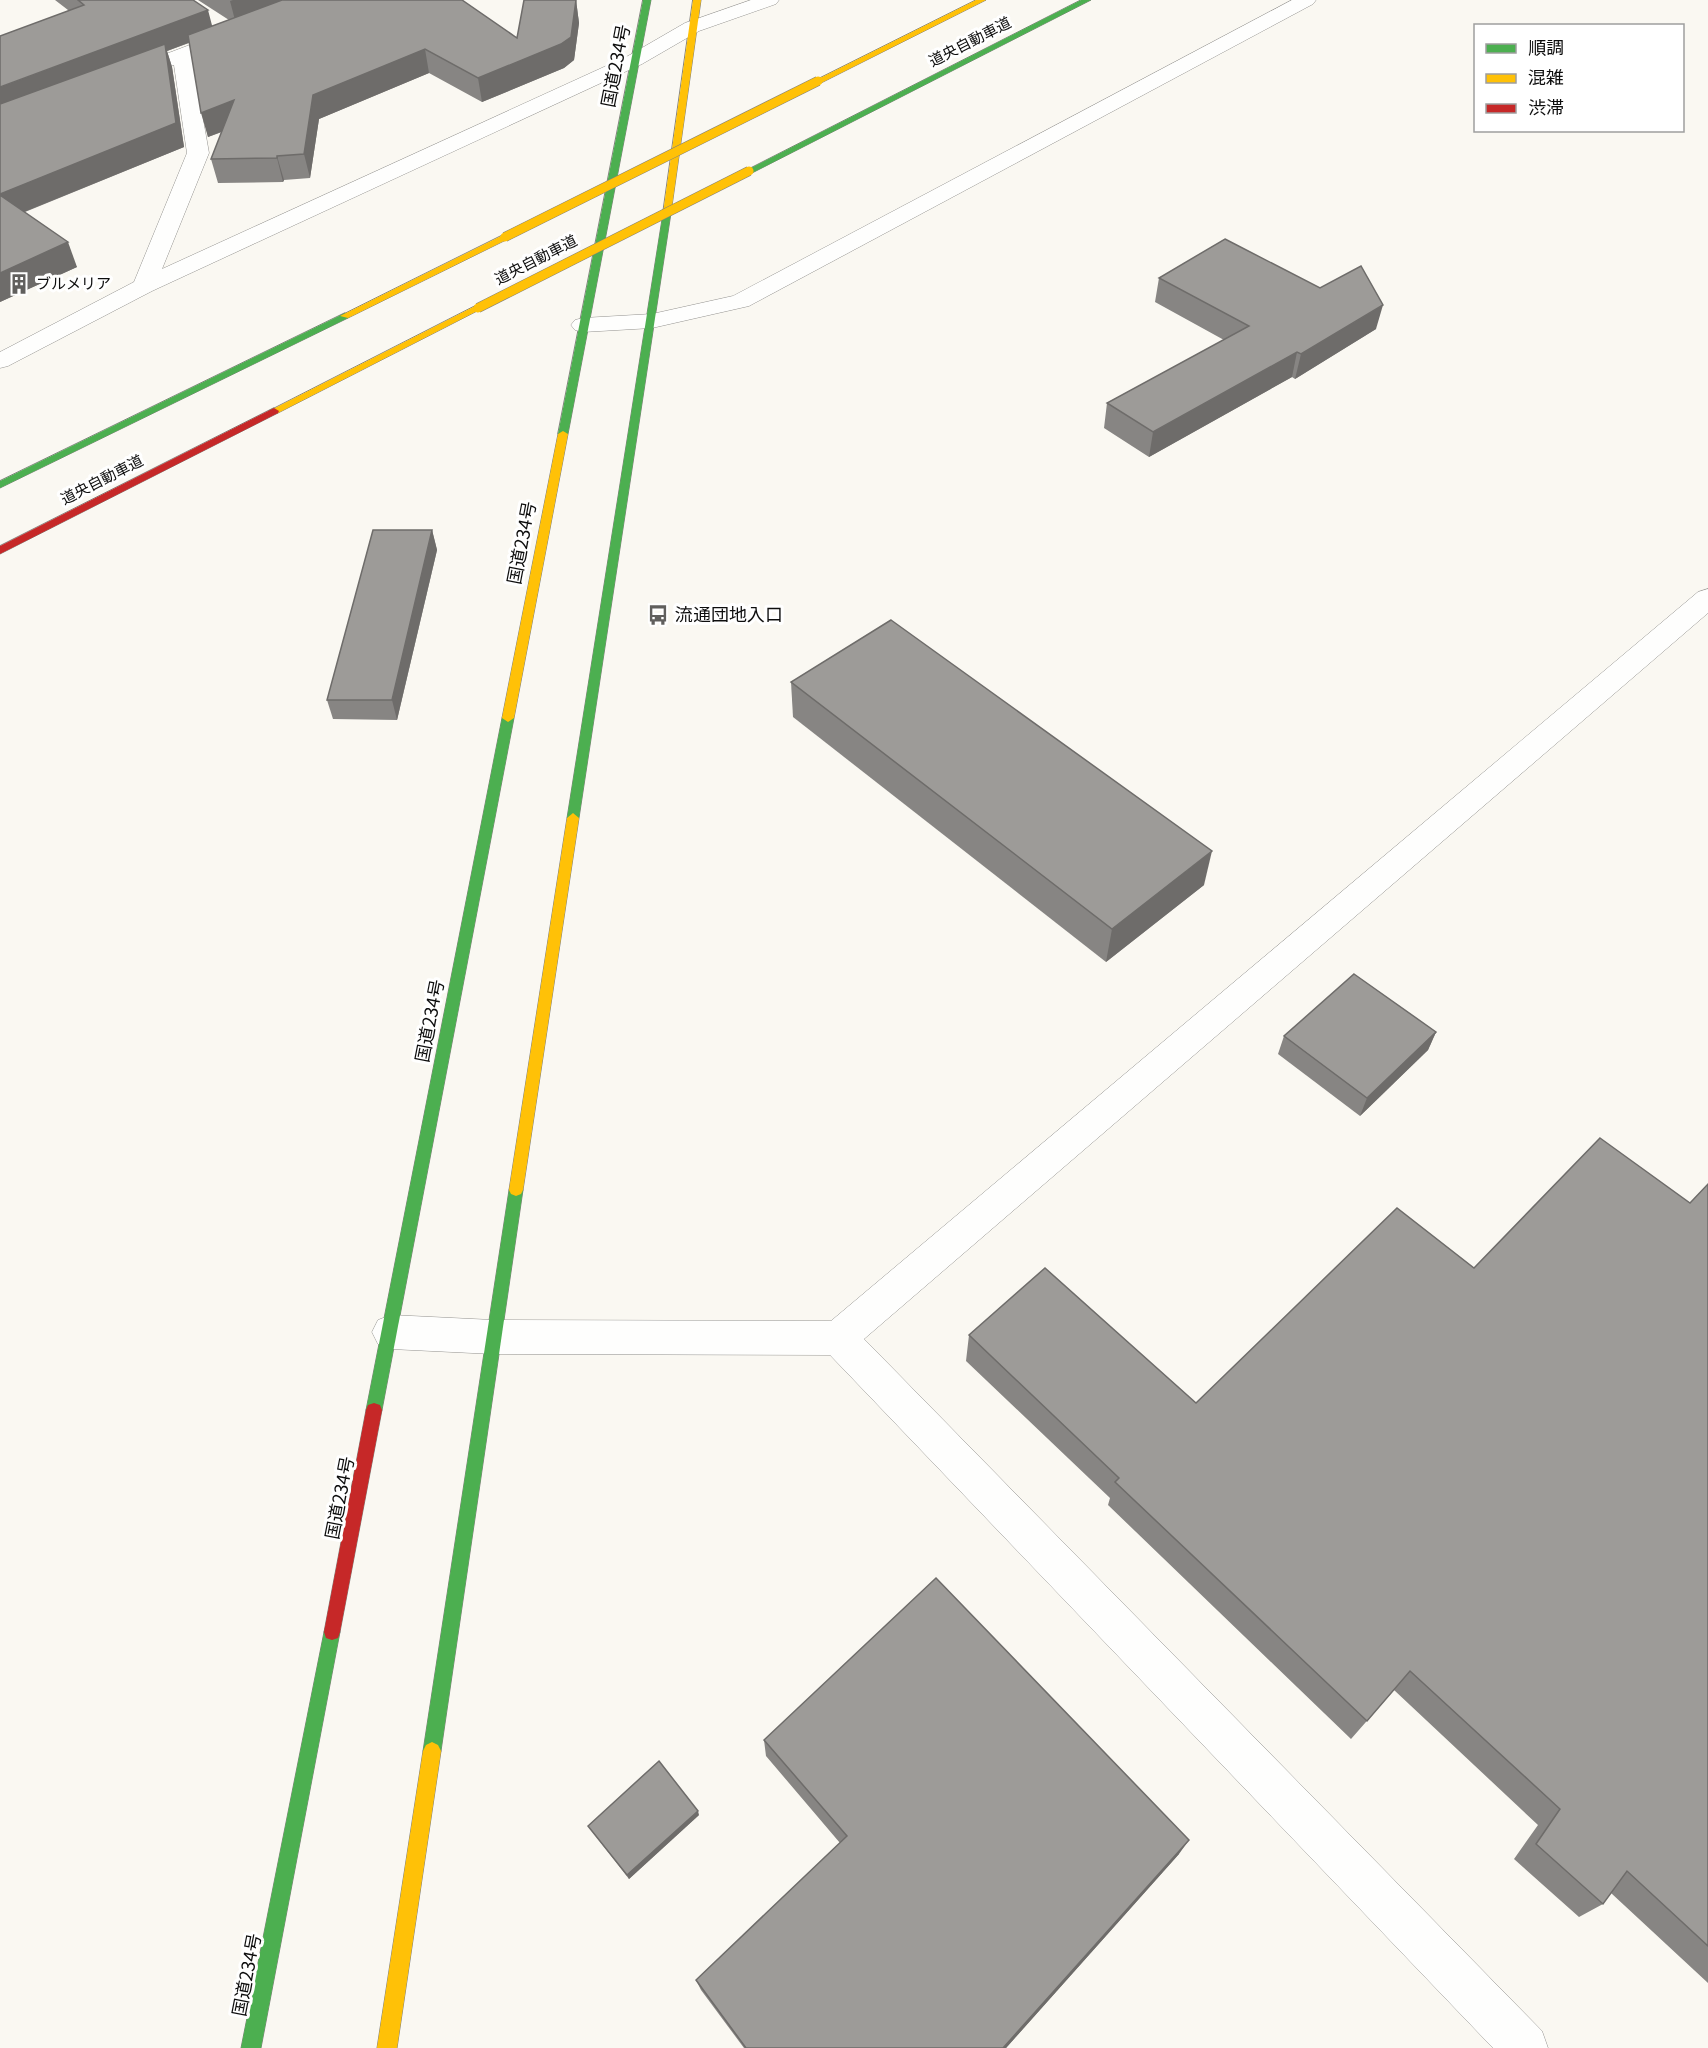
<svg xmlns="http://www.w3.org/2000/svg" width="1708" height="2048" font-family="Georgia,'Noto Sans JP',serif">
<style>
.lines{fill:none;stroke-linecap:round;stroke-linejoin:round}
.street-casing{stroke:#949390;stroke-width:1}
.fast-casing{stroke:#81807d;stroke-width:1}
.slow-casing{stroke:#81807d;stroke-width:1}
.jam-casing{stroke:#81807d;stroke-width:1}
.street{fill:#fefefd;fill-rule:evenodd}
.fast{fill:#4caf50;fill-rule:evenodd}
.slow{fill:#ffc107;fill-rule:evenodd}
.jam{fill:#c62828;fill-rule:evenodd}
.slow-bridge-casing{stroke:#81807d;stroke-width:10;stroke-linecap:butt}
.slow-bridge{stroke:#ffc107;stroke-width:9}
.wall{fill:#878583}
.shaded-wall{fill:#6e6c6a}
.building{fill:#9d9b98;stroke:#6e6c6a;stroke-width:1.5}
.labels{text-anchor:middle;stroke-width:6;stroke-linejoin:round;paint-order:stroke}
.far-street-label{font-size:15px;fill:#0d0d0d;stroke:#fff}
.far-poi-label{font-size:15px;fill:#0d0d0d;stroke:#fff;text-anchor:start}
.street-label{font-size:18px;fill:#0d0d0d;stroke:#fff}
.poi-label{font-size:18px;fill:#0d0d0d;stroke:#fff;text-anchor:start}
</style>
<rect width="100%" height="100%" fill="#faf8f2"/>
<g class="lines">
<g class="street-casing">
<g id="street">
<path d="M751,0h28l-3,4 -77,27 -57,33 -490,227 -144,75 -8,2v-16l134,-70 53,-129 -13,-88 -46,16 -7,-2 -3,-4 3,-4 103,-39h14l3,4 -3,4 -46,17 17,96 -47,116 466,-213 57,-33z"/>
<path d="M1292,0h24l-3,4 -564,302 -97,22 -69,4 -8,-2 -4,-5 4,-5 8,-2 69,-4 81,-18z"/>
<path d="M1708,589v24l-844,726 678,692 6,17h-55l-663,-693 -337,-1 -102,-5 -13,-5 -6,-12 6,-12 13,-5 102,5 338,1 867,-729z"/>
</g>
</g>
<g class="fast-casing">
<g id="fast">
<path d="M643,0h8l-83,434 -5,3 -5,-3z"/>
<path d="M1081,0h10l-339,173 -7,-2z"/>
<path d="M667,210l4,3 -92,605 -6,5 -6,-5 96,-605z"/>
<path d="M345,313l5,3 -2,2 -348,170v-7z"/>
<path d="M508,714l6,4 -132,692 -2,5 -6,2 -6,-2 -2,-5 136,-692z"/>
<path d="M516,1184l5,2 2,4 -82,561 -3,6 -6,3 -6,-3 -3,-6 86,-561 2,-4z"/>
<path d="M332,1624l6,2 2,6 -79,416h-20l83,-416 2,-6z"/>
</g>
</g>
<g class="slow-casing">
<g id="slow">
<path d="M693,0h8l-30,213 -4,3 -4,-3z"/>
<path d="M976,0h10l-165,83 -7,-2z"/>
<path d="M505,234l5,3 -2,2 -160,79 -8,-2z"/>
<path d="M475,306l8,2 -205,105 -4,1 -5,-3z"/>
<path d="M563,431l5,3 -54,284 -6,4 -6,-4 56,-284z"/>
<path d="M573,813l6,5 -56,372 -2,4 -5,2 -5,-2 -2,-4 58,-372z"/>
<path d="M432,1742l6,3 3,6 -44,297h-20l46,-297 3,-6z"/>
</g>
</g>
<g class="jam-casing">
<g id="jam">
<path d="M274,408l5,3 -1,2 -278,141v-8z"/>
<path d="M374,1403l6,2 2,5 -42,222 -2,6 -6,2 -6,-2 -2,-6 42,-222 2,-5z"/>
</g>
</g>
<use href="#street" class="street"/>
<use href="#fast" class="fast"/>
<use href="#slow" class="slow"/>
<use href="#jam" class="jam"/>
<g class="slow-bridge-casing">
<g id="slow-bridge">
<path d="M505,237l313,-156"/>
<path d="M478,308l271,-137"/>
</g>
</g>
<use href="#slow-bridge" class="slow-bridge"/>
</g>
<g class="wall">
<path d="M55,0h138l19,26 17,-6 -31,-20h264l55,38 59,-38 3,23 -5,37 -10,8 -82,34 -53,-29 -110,46 -9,59 -26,2 -1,2 -65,1 -7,-24 11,-27 -14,5 -19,-94 -22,8 5,16 12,80 -159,65 52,55 -77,35 68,-292z"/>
<path d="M1159,278l217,51 -81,50 -3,-2 -143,80 -45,-29 3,-25 117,-63 -69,-38z"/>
<path d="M432,530l5,20 -40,170 -64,-1 -6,-19z"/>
<path d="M791,682l413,203 -98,77 -313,-245z"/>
<path d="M1436,1032l-8,18 -68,66 -82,-62 6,-18z"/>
<path d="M1708,1184v799l-97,-90 -8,11 -24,13 -65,-58 24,-34 -144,-135 -43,49 -243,-234 2,-7 -144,-137 3,-26 227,68 278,-135 216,-65z"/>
<path d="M764,1740l415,114 -173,194h-262l-43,-58 -5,-10 144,-137 -74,-87z"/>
<path d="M699,1815l-70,64 -41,-53z"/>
</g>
<g class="shaded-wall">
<path d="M233,0h69l-66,24 -6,-23z"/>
<path d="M576,0l3,23 -5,37 -10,8 -82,34 -4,-24z"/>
<path d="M208,10l6,23 -47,18 5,16 12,80 -175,71 -9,-22v-109z"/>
<path d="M425,49l4,24 -110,46 -9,59 -6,-24 9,-59z"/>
<path d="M234,100l7,24 -33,13 -7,-24z"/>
<path d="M277,156l7,24 -1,2 -6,-24z"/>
<path d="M68,242l9,25 -77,35v-29z"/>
<path d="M1383,305l-7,24 -81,50 6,-25z"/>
<path d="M1297,352l-5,25 -143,80 4,-25z"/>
<path d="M432,530l5,20 -40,170 -5,-20z"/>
<path d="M1212,851l-8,34 -98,77 6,-33z"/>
<path d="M1436,1032l-8,18 -68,66 7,-18z"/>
<path d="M698,1811l1,4 -70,64 -2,-4z"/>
<path d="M1189,1840l-10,14 -173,194h-3z"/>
</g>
<g class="building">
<path d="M78,0h115l15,10 -208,77v-51l84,-31z"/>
<path d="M282,0h180l55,38 7,-38h52l-5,37 -10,7 -83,34 -53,-29 -112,46 -9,59 -27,2v2l-66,1 23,-59 -33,13 -13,-78z"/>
<path d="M165,44l11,79 -176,71v-90z"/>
<path d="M0,195l68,47 -68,31z"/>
<path d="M1225,239l95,49 41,-22 22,39 -82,49 -4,-2 -144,80 -46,-29 142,-77 -90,-48z"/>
<path d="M373,530h59l-40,170h-65z"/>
<path d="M891,620l321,231 -100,78 -321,-247z"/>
<path d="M1354,974l82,58 -69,66 -83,-62z"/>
<path d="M1600,1138l90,65 18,-19v762l-81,-75 -24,33 -67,-60 24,-35 -150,-138 -43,50 -252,-239 4,-4 -150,-143 76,-67 151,135 201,-195 77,60z"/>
<path d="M936,1578l253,262 -186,208h-257l-50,-68 151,-144 -83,-96z"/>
<path d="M659,1761l39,50 -71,64 -39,-49z"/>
</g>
<defs>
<g id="building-bare" transform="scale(1.62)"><path d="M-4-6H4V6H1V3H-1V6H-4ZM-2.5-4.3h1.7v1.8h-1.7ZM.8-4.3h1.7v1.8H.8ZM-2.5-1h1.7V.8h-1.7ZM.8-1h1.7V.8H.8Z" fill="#605f5d" stroke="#fff" stroke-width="2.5" paint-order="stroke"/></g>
<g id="bus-bare" transform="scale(1.62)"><path d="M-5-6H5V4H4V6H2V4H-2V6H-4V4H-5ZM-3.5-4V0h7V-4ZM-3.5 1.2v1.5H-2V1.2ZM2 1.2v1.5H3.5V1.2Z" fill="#605f5d" stroke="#fff" stroke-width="2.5" paint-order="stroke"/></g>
</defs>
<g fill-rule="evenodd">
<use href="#building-bare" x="19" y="284"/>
<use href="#bus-bare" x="658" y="615"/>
</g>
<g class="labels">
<g class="far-street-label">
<text transform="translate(970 42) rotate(-27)" y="5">道央自動車道</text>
<text transform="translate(536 260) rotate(-27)" y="5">道央自動車道</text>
<text transform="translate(102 480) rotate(-27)" y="5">道央自動車道</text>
</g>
<g class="far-poi-label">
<text x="36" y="289">ブルメリア</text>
</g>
<g class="street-label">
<text transform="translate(616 66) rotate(-79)" y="6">国道234号</text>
<text transform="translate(522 543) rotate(-79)" y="6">国道234号</text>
<text transform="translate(430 1021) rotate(-79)" y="6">国道234号</text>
<text transform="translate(340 1498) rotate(-79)" y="6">国道234号</text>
<text transform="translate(247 1975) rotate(-79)" y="6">国道234号</text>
</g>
<g class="poi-label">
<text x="675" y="621">流通団地入口</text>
</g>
</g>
<rect x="1474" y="24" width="210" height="108" fill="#ffffff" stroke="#9e9e9e" stroke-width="1.5"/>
<rect x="1486" y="44" width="30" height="9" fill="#4caf50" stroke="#9e9e9e" stroke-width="1.5"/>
<text x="1528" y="54" font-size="18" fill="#0d0d0d">順調</text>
<rect x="1486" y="74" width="30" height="9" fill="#ffc107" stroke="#9e9e9e" stroke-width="1.5"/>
<text x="1528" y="84" font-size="18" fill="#0d0d0d">混雑</text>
<rect x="1486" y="104" width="30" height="9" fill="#c62828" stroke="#9e9e9e" stroke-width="1.5"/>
<text x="1528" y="114" font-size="18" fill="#0d0d0d">渋滞</text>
</svg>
